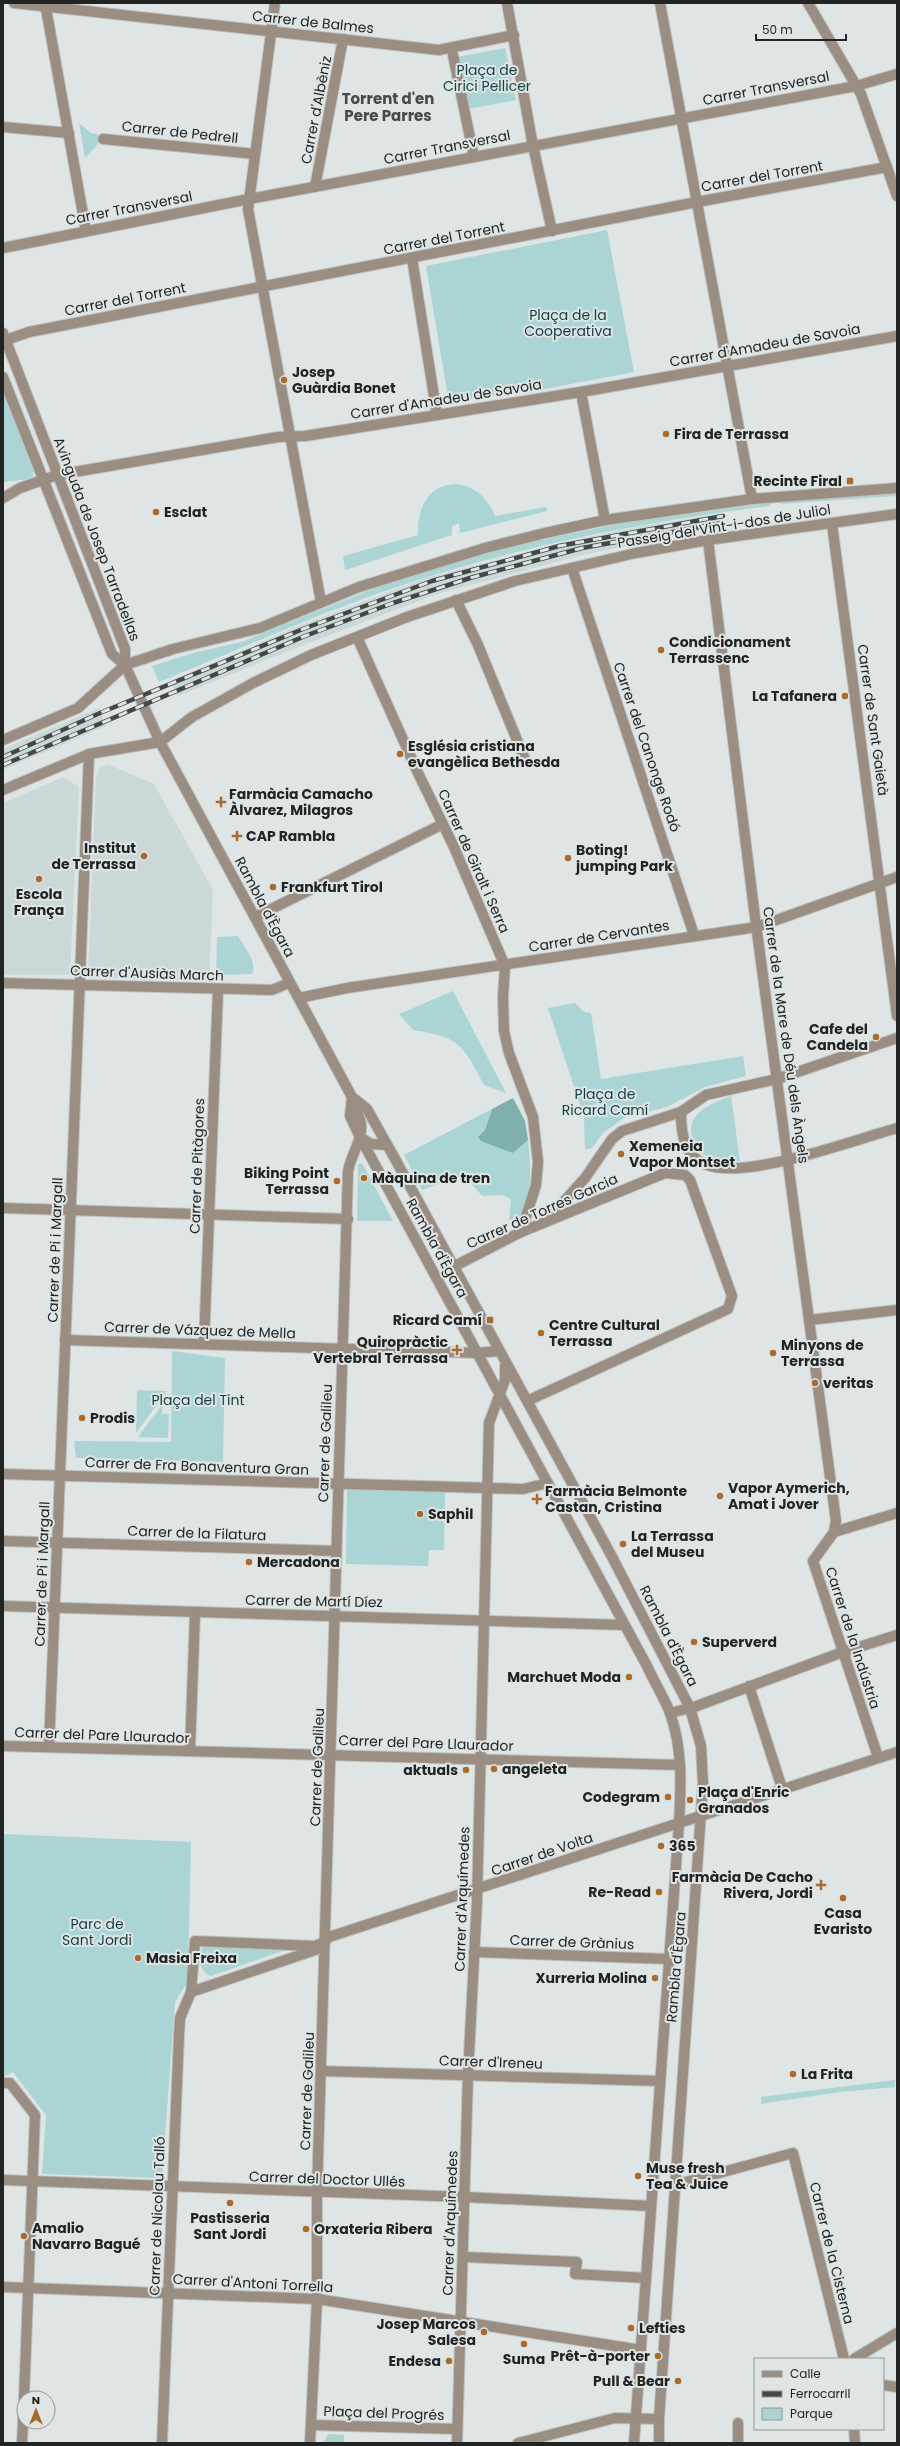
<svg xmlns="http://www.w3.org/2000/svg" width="900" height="2446" font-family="Poppins,sans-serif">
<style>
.built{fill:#cad8d7}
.green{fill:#aad5d4}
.water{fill:#7fb0ae}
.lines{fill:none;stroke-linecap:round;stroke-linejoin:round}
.minor-casing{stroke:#bdc2c1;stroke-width:12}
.tertiary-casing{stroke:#bdc2c1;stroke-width:12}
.minor{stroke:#9a8d82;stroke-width:10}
.tertiary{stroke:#9a8d82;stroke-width:10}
.rail-casing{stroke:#444747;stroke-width:4.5}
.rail{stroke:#dfe5e4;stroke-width:3;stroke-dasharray:9;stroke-linecap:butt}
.poi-dot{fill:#a86b2f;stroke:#dfe5e4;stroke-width:1.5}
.labels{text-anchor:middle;stroke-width:4;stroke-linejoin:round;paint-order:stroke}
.street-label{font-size:14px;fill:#222424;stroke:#dfe5e4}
.park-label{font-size:14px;fill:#113f3e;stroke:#dfe5e4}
.poi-label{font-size:14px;font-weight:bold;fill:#222424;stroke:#dfe5e4;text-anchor:start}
.neighbourhood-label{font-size:15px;font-weight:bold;fill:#444949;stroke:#dfe5e4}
</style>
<rect width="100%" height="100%" fill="#dfe5e4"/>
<g class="built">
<path d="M723,513l1,14 -141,28 -146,39 -141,54 -118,48 -8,-15 131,-56 122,-46 141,-37 68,-14z"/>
<path d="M99,708l7,18 -103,44v-21z"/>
<path d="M107,764l47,20 59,106 -4,91 -121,-4 8,-201 4,-9z"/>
<path d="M63,777l16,10 -9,188h-67v-172z"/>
</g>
<g class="green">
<path d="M505,48l11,52 -48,9 -11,-52z"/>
<path d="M79,123l12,10 7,1v10l-13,14z"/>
<path d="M607,230l27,142 -110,21 -1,-3 -74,13 -23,-137z"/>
<path d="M3,392l31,79 -2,6c-10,5 -19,2 -29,6z"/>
<path d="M456,484c19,2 32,14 39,32l51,-9 1,4 -87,22 -1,-10 -7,3v9l-107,35 -2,-14 75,-21c-1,-25 9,-50 38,-51z"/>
<path d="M897,493v3l-116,8v-2z"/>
<path d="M770,503v3c-129,16 -256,41 -379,83 -79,27 -155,62 -232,93l-7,-16 45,-14 44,-10 134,-54 72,-24 79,-21 96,-20z"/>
<path d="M238,936c6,10 20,27 14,38l-36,1 1,-38z"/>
<path d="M453,991l53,102 -22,-8c-21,-41 -25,-48 -71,-55l-14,-16z"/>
<path d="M575,1003l9,9 7,1 10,66 142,-23 3,20 -41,11 -38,20 -43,11 -21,15 -11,15 -7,2 -1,-33 -36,-109z"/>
<path d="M731,1096l9,65 -17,2 -25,-11c-19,-34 4,-45 33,-56z"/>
<path d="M492,1109l-7,21 -7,7 35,16 15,-13c3,27 4,53 -5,79l-14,1 2,-21 -9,-4 -20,1 -18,-21 -42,15 -18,-35z"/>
<path d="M362,1163l31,58h-36l1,-57z"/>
<path d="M172,1351l53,7 -2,104 -147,-4 -2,-17 97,1z"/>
<path d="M137,1390l30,1 -31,42z"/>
<path d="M171,1393l-2,12h-7v9h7l-1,24 -30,-1z"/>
<path d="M347,1489l98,2 -1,59h-15l-1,16 -82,-2z"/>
<path d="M3,1834l188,8 -3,134 -3,10 -10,16 -13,176 -120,-4 4,-59 -33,-43 -10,5z"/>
<path d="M204,1946l81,4 -74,26c-13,-3 -14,-22 -7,-30z"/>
<path d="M895,2080v7l-55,5 -79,12v-7z"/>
<path d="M328,2434l16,1v8h-21z"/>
</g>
<path class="water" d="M513,1098l12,23 3,19 -15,13 -32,-12 -3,-4 7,-7 7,-21z"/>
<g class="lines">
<g class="minor-casing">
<g id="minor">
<path d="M14,3l425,47 75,-15"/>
<path d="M45,3l41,228"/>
<path d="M275,3l-27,206 73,393"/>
<path d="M507,3l26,143 19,85"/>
<path d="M660,3l92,496"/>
<path d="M453,55l21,102"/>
<path d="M3,127l66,6"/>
<path d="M103,139l152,15"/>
<path d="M315,187l28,-148"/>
<path d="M3,248l246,-49 607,-113 41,-12"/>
<path d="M412,258l25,157"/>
<path d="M6,340l23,-8 668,-130 190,-35"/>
<path d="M581,392l24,128"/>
<path d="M3,498l17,-10 37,-13 221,-38 27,-1 276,-44 316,-56"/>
<path d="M832,524l65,492"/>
<path d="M708,540l47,377 81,604 -2,11 -21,29 65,196"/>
<path d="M572,568l122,367"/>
<path d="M456,600l22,45 48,117"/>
<path d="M357,637l61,136 35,72 52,121 -2,31 1,34 5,22 24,64 5,45 -2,23 -15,47"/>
<path d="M3,740l75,-32 47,-43 35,77 192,355 15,12 27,48 216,396 80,155 11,38 2,37 -44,636v24"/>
<path d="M3,790l86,-36 71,-12"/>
<path d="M255,917l188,-93"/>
<path d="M3,983l269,7 17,-7"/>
<path d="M299,998l48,-10 410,-61 140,-50"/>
<path d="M352,1097l-2,19 10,21 287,529c7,16 17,31 23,47 13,36 11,74 9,111l-45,619"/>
<path d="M681,1112c0,22 3,45 26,53 40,15 147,-25 190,-37"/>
<path d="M361,1138l10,6 16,1"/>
<path d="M3,1208l345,11"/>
<path d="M548,1219l37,-41 27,-39 10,-8 59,-19 25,-17 71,-16 120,-41"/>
<path d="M453,1267l68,-35 144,-59 20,2 5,5 42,116 -4,13 -201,92"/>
<path d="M809,1320l88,-10"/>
<path d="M65,1340l412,13 22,-2"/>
<path d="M204,1343l14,-353"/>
<path d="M3,1474l520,15 25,-6"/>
<path d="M834,1532l63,-19"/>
<path d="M3,1541l333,10"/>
<path d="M3,1606l621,19"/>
<path d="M749,1686l33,102"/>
<path d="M670,1713l24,-6 149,-55 54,-17"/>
<path d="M3,1746l677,19"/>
<path d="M49,1747l40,-993"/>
<path d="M190,1751l5,-138"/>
<path d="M325,1942l-10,4 -120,-5 -4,51 124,-42 14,-13 568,-185"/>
<path d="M474,1952l194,7"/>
<path d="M321,2071l339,10"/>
<path d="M3,2083h7l25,32 -11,283"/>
<path d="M3,2180l462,17 186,9"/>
<path d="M675,2185l118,-32 51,206"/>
<path d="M464,2257l113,5 -2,12 71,4"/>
<path d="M3,2287l314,12 324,51"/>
<path d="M854,2359l43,-26"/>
<path d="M883,2385l14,2"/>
<path d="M738,2423v20"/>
<path d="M311,2425l146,4"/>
<path d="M854,2429l1,14"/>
<path d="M22,2443l2,-42"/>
<path d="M162,2443l17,-408 1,-17 11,-26"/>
<path d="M310,2443l7,-144v-106l31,-1021c2,-16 15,-32 13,-48 -1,-8 -6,-15 -8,-23"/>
<path d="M457,2443l11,-368 9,-174 12,-478 16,-43v-14"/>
<path d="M518,2443l97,-25 44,1"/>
</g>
</g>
<g class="tertiary-casing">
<g id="tertiary">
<path d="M808,3l53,91 36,102"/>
<path d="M3,333l122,316v16"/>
<path d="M3,377l109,277 13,11"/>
<path d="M125,665l48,-16 87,-21 99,-41 126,-39 60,-15 60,-13 147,-21 145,-11"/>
<path d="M160,742l32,-25 61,-34 58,-28 96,-38 108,-36 121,-28 72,-13 189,-26"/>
</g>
</g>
<use href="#minor" class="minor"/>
<use href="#tertiary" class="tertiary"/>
<g class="rail-casing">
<g id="rail">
<path d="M3,757l97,-44 203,-84 129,-48 127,-35 164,-30"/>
<path d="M3,765l302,-129 88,-33 77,-25 112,-30 141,-25"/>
</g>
</g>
<use href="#rail" class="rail"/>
</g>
<g class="poi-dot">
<circle cx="284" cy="380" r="4"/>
<circle cx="666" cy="434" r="4"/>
<rect x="846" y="477" width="8" height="8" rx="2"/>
<circle cx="156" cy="512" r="4"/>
<circle cx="661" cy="650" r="4"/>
<circle cx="845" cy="696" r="4"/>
<circle cx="400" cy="754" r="4"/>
<path d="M219 796h4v4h4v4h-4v4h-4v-4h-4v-4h4z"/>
<path d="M235 830h4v4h4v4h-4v4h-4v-4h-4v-4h4z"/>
<circle cx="144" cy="856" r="4"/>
<circle cx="568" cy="858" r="4"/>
<circle cx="39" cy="879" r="4"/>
<circle cx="273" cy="887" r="4"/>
<circle cx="876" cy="1037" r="4"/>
<circle cx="621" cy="1154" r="4"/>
<circle cx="364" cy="1178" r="4"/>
<circle cx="337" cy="1181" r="4"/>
<rect x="486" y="1316" width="8" height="8" rx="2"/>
<circle cx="541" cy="1333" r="4"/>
<path d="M455 1344h4v4h4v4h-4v4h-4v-4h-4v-4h4z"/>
<circle cx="773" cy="1353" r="4"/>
<circle cx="815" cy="1383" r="4"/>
<circle cx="82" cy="1418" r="4"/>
<circle cx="720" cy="1496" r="4"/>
<path d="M535 1493h4v4h4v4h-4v4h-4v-4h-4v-4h4z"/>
<circle cx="420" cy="1514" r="4"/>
<circle cx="623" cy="1544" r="4"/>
<circle cx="249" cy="1562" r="4"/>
<circle cx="694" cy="1642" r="4"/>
<circle cx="629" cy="1677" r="4"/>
<circle cx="494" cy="1769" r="4"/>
<circle cx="466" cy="1770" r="4"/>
<circle cx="668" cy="1797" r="4"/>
<circle cx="690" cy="1800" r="4"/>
<circle cx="661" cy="1846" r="4"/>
<path d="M819 1879h4v4h4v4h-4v4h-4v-4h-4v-4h4z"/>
<circle cx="659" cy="1892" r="4"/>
<circle cx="843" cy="1898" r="4"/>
<circle cx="138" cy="1958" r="4"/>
<circle cx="655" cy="1978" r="4"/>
<circle cx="793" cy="2074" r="4"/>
<circle cx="638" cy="2176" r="4"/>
<circle cx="230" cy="2203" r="4"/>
<circle cx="306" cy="2229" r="4"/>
<circle cx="24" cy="2236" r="4"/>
<circle cx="631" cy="2328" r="4"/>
<circle cx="484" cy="2332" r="4"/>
<circle cx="524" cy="2344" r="4"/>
<circle cx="658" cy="2356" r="4"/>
<circle cx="449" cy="2361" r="4"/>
<circle cx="678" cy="2381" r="4"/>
</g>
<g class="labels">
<g class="street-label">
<text transform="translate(313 22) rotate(6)" y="5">Carrer de Balmes</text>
<text transform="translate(766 88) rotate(-11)" y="5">Carrer Transversal</text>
<text transform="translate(316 110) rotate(-79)" y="5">Carrer d'Albèniz</text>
<text transform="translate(180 132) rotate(6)" y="5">Carrer de Pedrell</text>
<text transform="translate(447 147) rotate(-11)" y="5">Carrer Transversal</text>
<text transform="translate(762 176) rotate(-10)" y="5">Carrer del Torrent</text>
<text transform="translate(129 208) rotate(-11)" y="5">Carrer Transversal</text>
<text transform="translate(444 238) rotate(-11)" y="5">Carrer del Torrent</text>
<text transform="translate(125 299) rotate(-11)" y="5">Carrer del Torrent</text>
<text transform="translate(765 345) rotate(-10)" y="5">Carrer d'Amadeu de Savoia</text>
<text transform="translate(446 399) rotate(-9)" y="5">Carrer d'Amadeu de Savoia</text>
<text transform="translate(724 526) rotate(-9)" y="5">Passeig del Vint-i-dos de Juliol</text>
<text transform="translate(97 539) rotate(69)" y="5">Avinguda de Josep Tarradellas</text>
<text transform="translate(873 720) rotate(82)" y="5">Carrer de Sant Gaietà</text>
<text transform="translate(647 747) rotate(71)" y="5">Carrer del Canonge Rodó</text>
<text transform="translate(474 861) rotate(66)" y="5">Carrer de Giralt i Serra</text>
<text transform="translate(265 907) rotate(62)" y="5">Rambla d'Ègara</text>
<text transform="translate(599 936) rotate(-9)" y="5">Carrer de Cervantes</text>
<text transform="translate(147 973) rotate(2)" y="5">Carrer d'Ausiàs March</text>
<text transform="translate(786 1035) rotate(82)" y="5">Carrer de la Mare de Déu dels Àngels</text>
<text transform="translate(197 1166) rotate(-88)" y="5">Carrer de Pitàgores</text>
<text transform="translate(542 1211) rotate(-24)" y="5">Carrer de Torres Garcia</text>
<text transform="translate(437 1248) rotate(61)" y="5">Rambla d'Ègara</text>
<text transform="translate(55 1250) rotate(-88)" y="5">Carrer de Pi i Margall</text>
<text transform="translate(200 1330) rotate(2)" y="5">Carrer de Vázquez de Mella</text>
<text transform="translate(325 1443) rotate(-88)" y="5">Carrer de Galileu</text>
<text transform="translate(197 1466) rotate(2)" y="5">Carrer de Fra Bonaventura Gran</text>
<text transform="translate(197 1533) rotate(2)" y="5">Carrer de la Filatura</text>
<text transform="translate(42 1574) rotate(-88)" y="5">Carrer de Pi i Margall</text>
<text transform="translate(314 1601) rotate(1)" y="5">Carrer de Martí Díez</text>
<text transform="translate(669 1636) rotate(63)" y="5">Rambla d'Ègara</text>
<text transform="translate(853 1638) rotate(72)" y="5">Carrer de la Indústria</text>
<text transform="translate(102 1735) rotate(2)" y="5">Carrer del Pare Llaurador</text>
<text transform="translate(426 1743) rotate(2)" y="5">Carrer del Pare Llaurador</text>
<text transform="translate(317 1767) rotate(-88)" y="5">Carrer de Galileu</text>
<text transform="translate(542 1854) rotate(-19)" y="5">Carrer de Volta</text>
<text transform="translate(462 1899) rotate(-88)" y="5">Carrer d'Arquímedes</text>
<text transform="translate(572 1942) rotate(2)" y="5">Carrer de Grànius</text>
<text transform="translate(676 1967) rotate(-85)" y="5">Rambla d'Ègara</text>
<text transform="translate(491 2062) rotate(2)" y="5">Carrer d'Ireneu</text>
<text transform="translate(307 2091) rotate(-88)" y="5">Carrer de Galileu</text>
<text transform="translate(327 2179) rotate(2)" y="5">Carrer del Doctor Ullés</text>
<text transform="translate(157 2216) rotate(-88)" y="5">Carrer de Nicolau Talló</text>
<text transform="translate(450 2223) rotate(-88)" y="5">Carrer d'Arquímedes</text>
<text transform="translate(832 2253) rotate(76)" y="5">Carrer de la Cisterna</text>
<text transform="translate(253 2283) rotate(3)" y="5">Carrer d'Antoni Torrella</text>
<text transform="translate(384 2413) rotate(2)" y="5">Plaça del Progrés</text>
</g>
<g class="park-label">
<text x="487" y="75">Plaça de<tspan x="487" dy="16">Cirici Pellicer</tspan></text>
<text x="568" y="320">Plaça de la<tspan x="568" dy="16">Cooperativa</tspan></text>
<text x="605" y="1099">Plaça de<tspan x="605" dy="16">Ricard Camí</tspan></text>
<text x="198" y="1405">Plaça del Tint</text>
<text x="97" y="1929">Parc de<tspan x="97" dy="16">Sant Jordi</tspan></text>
</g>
<g class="poi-label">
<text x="292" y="377">Josep<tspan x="292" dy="16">Guàrdia Bonet</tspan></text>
<text x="674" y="439">Fira de Terrassa</text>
<text x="842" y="486" text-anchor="end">Recinte Firal</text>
<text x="164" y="517">Esclat</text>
<text x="669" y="647">Condicionament<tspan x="669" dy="16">Terrassenc</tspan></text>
<text x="837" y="701" text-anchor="end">La Tafanera</text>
<text x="408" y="751">Església cristiana<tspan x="408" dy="16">evangèlica Bethesda</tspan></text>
<text x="229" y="799">Farmàcia Camacho<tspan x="229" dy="16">Àlvarez, Milagros</tspan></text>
<text x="246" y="841">CAP Rambla</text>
<text x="136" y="853" text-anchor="end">Institut<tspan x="136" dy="16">de Terrassa</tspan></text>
<text x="576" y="855">Boting!<tspan x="576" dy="16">jumping Park</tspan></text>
<text x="281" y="892">Frankfurt Tirol</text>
<text x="39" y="899" text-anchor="middle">Escola<tspan x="39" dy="16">França</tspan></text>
<text x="868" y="1034" text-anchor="end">Cafe del<tspan x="868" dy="16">Candela</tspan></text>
<text x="629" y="1151">Xemeneia<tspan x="629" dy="16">Vapor Montset</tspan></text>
<text x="329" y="1178" text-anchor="end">Biking Point<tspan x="329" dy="16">Terrassa</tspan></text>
<text x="372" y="1183">Màquina de tren</text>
<text x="482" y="1325" text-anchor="end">Ricard Camí</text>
<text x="549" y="1330">Centre Cultural<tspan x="549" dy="16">Terrassa</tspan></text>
<text x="448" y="1347" text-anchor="end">Quiropràctic<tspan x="448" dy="16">Vertebral Terrassa</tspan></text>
<text x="781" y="1350">Minyons de<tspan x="781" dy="16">Terrassa</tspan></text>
<text x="823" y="1388">veritas</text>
<text x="90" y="1423">Prodis</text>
<text x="728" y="1493">Vapor Aymerich,<tspan x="728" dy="16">Amat i Jover</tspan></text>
<text x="545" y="1496">Farmàcia Belmonte<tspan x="545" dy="16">Castan, Cristina</tspan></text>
<text x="428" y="1519">Saphil</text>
<text x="631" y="1541">La Terrassa<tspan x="631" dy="16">del Museu</tspan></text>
<text x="257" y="1567">Mercadona</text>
<text x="702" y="1647">Superverd</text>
<text x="621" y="1682" text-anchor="end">Marchuet Moda</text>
<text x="502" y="1774">angeleta</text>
<text x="458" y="1775" text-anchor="end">aktuals</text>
<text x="698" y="1797">Plaça d'Enric<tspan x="698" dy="16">Granados</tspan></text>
<text x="660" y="1802" text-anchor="end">Codegram</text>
<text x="669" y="1851">365</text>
<text x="813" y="1882" text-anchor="end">Farmàcia De Cacho<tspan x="813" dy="16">Rivera, Jordi</tspan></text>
<text x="651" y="1897" text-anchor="end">Re-Read</text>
<text x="843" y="1918" text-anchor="middle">Casa<tspan x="843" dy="16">Evaristo</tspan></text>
<text x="146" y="1963">Masia Freixa</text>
<text x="647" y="1983" text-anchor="end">Xurreria Molina</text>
<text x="801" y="2079">La Frita</text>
<text x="646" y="2173">Muse fresh<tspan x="646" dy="16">Tea &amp; Juice</tspan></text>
<text x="230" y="2223" text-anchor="middle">Pastisseria<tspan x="230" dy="16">Sant Jordi</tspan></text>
<text x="32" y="2233">Amalio<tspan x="32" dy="16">Navarro Bagué</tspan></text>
<text x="314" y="2234">Orxateria Ribera</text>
<text x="476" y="2329" text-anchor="end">Josep Marcos<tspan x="476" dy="16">Salesa</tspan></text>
<text x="639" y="2333">Lefties</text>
<text x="650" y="2361" text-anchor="end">Prêt-à-porter</text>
<text x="524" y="2364" text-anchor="middle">Suma</text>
<text x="441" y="2366" text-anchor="end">Endesa</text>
<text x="670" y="2386" text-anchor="end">Pull &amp; Bear</text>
</g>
<g class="neighbourhood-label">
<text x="388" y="104">Torrent d'en<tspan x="388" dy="17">Pere Parres</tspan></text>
</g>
</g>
<rect width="900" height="2446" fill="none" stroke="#222424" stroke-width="8"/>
<rect x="754" y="2358" width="130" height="72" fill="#dfe5e4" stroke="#939897"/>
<rect x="762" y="2371" width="20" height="6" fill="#9a8d82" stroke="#939897"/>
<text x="790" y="2378" font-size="12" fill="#222424">Calle</text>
<rect x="762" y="2391" width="20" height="6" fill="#444747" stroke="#939897"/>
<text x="790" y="2398" font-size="12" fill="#222424">Ferrocarril</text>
<rect x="762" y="2408" width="20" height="12" fill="#aad5d4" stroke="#939897"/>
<text x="790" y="2418" font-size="12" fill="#222424">Parque</text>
<g transform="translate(36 2410)"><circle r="19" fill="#dfe5e4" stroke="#939897"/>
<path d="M0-3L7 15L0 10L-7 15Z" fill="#a86b2f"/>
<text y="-6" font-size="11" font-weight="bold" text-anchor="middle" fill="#222424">N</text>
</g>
<path d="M756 34v6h90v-6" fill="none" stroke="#222424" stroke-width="2"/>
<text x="762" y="34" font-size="12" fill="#222424" stroke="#dfe5e4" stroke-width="3" paint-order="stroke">50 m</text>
</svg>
